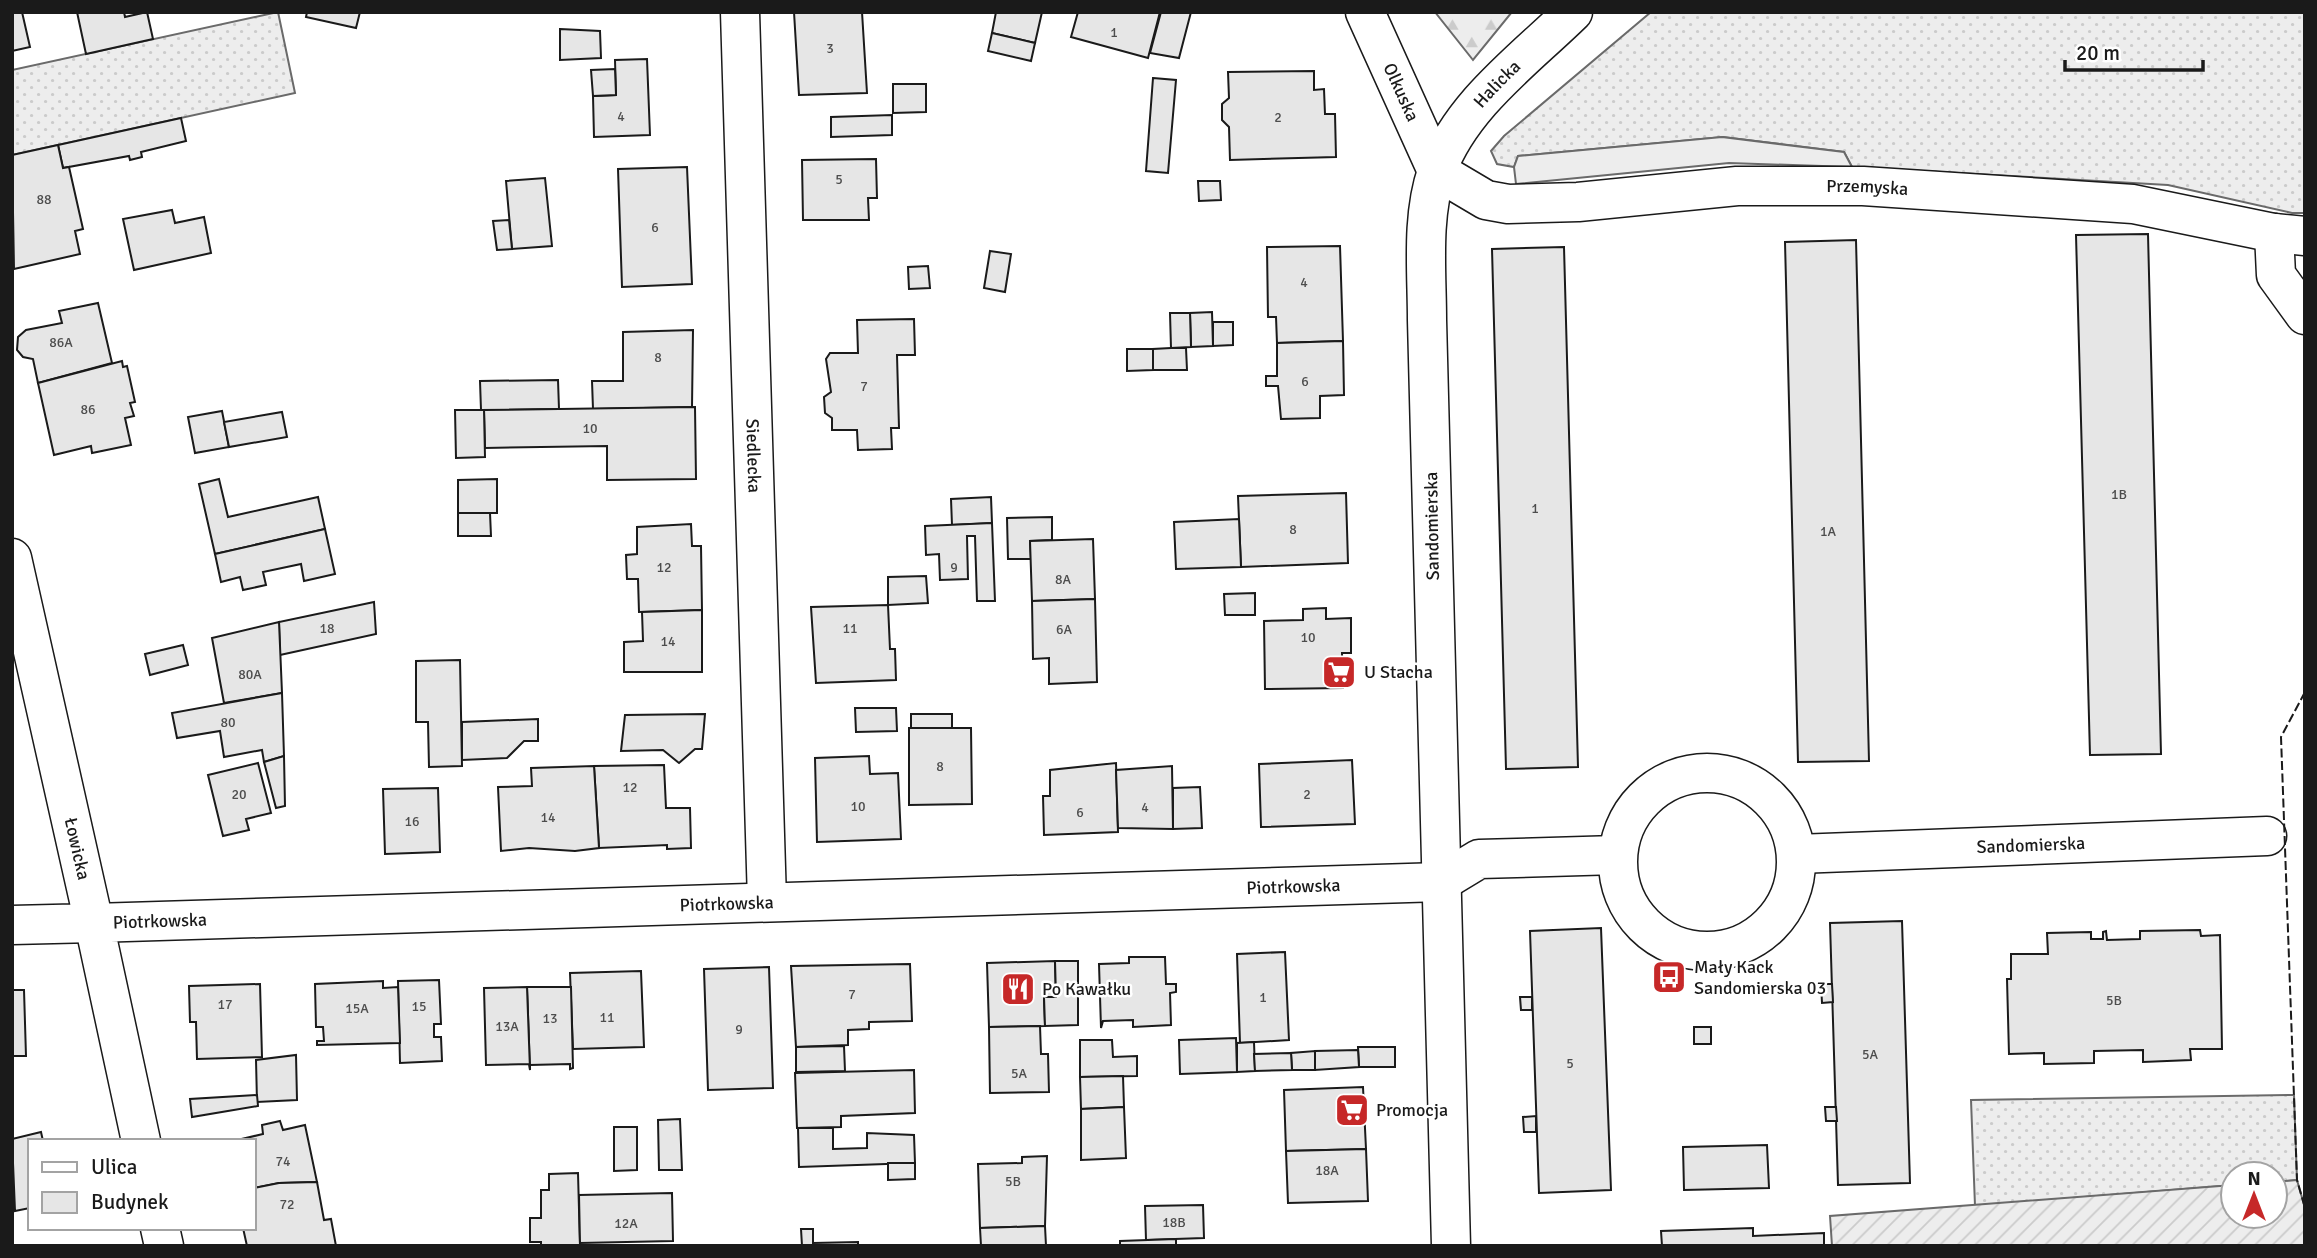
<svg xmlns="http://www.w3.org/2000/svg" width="2317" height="1258" font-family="Signika,sans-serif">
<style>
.grass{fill:url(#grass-dots);stroke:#6a6a6a;stroke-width:2}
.forest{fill:url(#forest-firs);stroke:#6a6a6a;stroke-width:2}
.garden{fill:url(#garden-furrows);stroke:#6a6a6a;stroke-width:2}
.built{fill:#ededed;stroke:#6a6a6a;stroke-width:2}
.building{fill:#e6e6e6;stroke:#1a1a1a;stroke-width:2}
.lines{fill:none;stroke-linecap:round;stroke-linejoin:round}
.minor-casing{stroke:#1a1a1a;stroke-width:41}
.tertiary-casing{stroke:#1a1a1a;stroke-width:41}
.minor{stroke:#fff;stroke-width:38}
.tertiary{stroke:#fff;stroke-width:38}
.fence{stroke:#1a1a1a;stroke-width:2;stroke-dasharray:9 3.5;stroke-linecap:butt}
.labels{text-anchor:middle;stroke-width:5;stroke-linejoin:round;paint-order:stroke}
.number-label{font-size:14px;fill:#4d4d4d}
.street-label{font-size:18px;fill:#1a1a1a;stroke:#fff}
.poi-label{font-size:18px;fill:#1a1a1a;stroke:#fff;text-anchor:start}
</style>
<defs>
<pattern id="grass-dots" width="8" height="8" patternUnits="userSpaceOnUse" patternTransform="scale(1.75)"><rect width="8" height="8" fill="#ededed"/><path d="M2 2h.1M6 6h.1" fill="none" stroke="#cbcbcb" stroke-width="1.8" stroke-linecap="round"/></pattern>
<pattern id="forest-firs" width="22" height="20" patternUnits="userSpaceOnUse" patternTransform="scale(1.75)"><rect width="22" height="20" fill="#ededed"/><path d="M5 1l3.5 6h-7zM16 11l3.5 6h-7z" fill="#cbcbcb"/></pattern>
<pattern id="garden-furrows" width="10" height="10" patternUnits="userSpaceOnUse" patternTransform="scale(1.75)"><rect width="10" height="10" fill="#ededed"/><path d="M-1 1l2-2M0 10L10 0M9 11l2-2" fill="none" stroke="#cbcbcb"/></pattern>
</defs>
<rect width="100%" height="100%" fill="#fff"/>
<g class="grass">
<path d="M278,12l17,81 -283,62v-85z"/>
<path d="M1651,12h654v201h-13l-124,-28 -316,-18 -8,-15 -121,-15 -205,19 -4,11 -17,-3 -6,-13 13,-15z"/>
<path d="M2294,1095l3,85 -22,2v-8h-42v11l-258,21 -4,-106z"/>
</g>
<path class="forest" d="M1435,12h77l-39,48z"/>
<path class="garden" d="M2297,1180l8,28v38h-473l-2,-30 403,-31v31h42v-34z"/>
<path class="built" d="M1722,137l122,15 8,15 -123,-4 -213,21 -2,-17 4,-11z"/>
<g class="building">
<path d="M12,12h10l8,35 -18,4z"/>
<path d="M77,12h47l1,5 22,-5 6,27 -67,15z"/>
<path d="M307,12h53l-4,16 -50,-11z"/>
<path d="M794,12h68l5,81 -68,2z"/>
<path d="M996,12h46l-7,31 -43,-10z"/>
<path d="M1078,12h82l-12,46 -77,-21z"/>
<path d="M1161,12h30l-12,46 -29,-5z"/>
<path d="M560,29l40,2 1,27 -41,2z"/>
<path d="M992,33l43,10 -4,18 -43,-10z"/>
<path d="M647,59l3,76 -56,2 -1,-41 23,-1 -1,-35z"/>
<path d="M615,69l1,26 -23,1 -2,-26z"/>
<path d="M1314,71v19l10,-1 1,25h10l1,43 -106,3 -1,-33 -7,-7v-16l7,-6 -1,-26z"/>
<path d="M1153,78l23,2 -8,93 -22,-2z"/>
<path d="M893,84h33v28l-33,1z"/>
<path d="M892,115v20l-61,2v-20z"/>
<path d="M181,118l5,23 -45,11 1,5 -12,3 -1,-4 -66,12 -5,-23z"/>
<path d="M58,145l5,23 6,-1 14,62 -8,2 5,23 -66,15 -2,-114z"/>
<path d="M876,159l1,39h-9l1,22h-66l-1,-60z"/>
<path d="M687,167l5,117 -70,3 -4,-118z"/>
<path d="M545,178l7,68 -40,3 -6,-68z"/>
<path d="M1198,181h22l1,19 -22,1z"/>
<path d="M172,210l3,13 29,-6 7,36 -77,17 -11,-51z"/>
<path d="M509,220l3,29 -15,1 -4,-29z"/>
<path d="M2148,234l13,520 -71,1 -14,-520z"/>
<path d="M1856,240l13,521 -71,1 -13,-520z"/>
<path d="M1340,246l3,95 -66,2 -1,-26h-8l-1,-70z"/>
<path d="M1564,247l14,520 -72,2 -14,-520z"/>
<path d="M990,251l21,3 -6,38 -21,-4z"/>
<path d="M928,266l2,22 -21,1 -1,-22z"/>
<path d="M98,303l14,60 -74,20 -5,-24 -10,-2 -6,-7 1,-13 8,-7 36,-7 -3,-12z"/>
<path d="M1212,312l1,34 -22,1 -1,-34z"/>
<path d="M1170,313h20l1,34 -20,1z"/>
<path d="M914,319l1,36h-18l2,73h-8l1,21 -34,1 -1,-20h-25v-12l-7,-5 -1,-16 7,-5 -5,-33 4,-6h28l-1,-33z"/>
<path d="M1213,322h20v23l-20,1z"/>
<path d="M693,330l-1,77 -99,2 -1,-28h31v-49z"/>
<path d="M1343,341l1,54 -24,1v22l-39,1 -3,-33h-12v-10h11v-33z"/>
<path d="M1171,348h15l1,22h-34v-21z"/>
<path d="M1127,349h26v21l-26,1z"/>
<path d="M122,361l1,6 4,-1 8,36 -5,1 4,13 -9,2 6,27 -39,8 -1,-7 -37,9 -16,-72z"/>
<path d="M558,380l1,29 -78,1 -1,-29z"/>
<path d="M695,407l1,72 -89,1v-34l-122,2 -1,-38z"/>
<path d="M455,410h29l1,47 -29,1z"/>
<path d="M222,411l7,36 -34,6 -7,-36z"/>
<path d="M282,412l5,25 -58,10 -5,-25z"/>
<path d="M219,479l9,38 90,-20 7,32 -110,25 -16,-70z"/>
<path d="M497,479v34h-39v-33z"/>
<path d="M1346,493l2,70 -107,4 -3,-71z"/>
<path d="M991,497l1,26 -40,2 -1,-26z"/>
<path d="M458,513h32l1,23h-33z"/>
<path d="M1052,517v23l-22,1 1,18h-23l-1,-41z"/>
<path d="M1239,519l2,48 -65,2 -2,-47z"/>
<path d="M992,523l3,78h-18l-2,-65h-8l1,43 -28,1 -1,-26 -13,1 -1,-29z"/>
<path d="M691,524l1,22h9l1,64 -63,2 -1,-33h-11l-1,-24 11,-1v-27z"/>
<path d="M325,529l10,45 -31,7 -3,-17 -38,8 3,13 -23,5 -3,-13 -19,5 -6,-28z"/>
<path d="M1093,539l2,60 -63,2 -2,-60z"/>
<path d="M926,576l2,27 -40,2v-28z"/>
<path d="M1255,593v22h-30l-1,-21z"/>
<path d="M1095,599l2,83 -48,2v-26l-16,1 -1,-58z"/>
<path d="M374,602l2,32 -96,21 -1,-33z"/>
<path d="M888,605l2,44h5l1,31 -80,3 -5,-76z"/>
<path d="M1326,608v11l25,-1v35h-9l1,35 -78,1 -1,-68 39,-1v-11z"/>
<path d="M702,610v62h-78v-30l19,-1 -1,-29z"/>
<path d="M279,622l3,71 -58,10 -12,-65z"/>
<path d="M183,645l5,20 -38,10 -5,-21z"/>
<path d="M460,660l2,106 -33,1 -1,-45h-12v-61z"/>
<path d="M282,693l2,63 -20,6 -2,-12 -38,7 -4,-26 -43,7 -5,-25z"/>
<path d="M855,708h41l1,23 -41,1z"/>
<path d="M705,714l-3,35h-7l-16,14 -16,-13 -42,1 4,-36z"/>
<rect x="911" y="714" width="41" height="14"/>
<path d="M538,719v22h-14l-17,17 -45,2v-38z"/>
<path d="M909,728h62l1,76 -63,1z"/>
<path d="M284,756l1,50 -9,2 -12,-46z"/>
<path d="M869,756l1,18 28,-1 3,66 -84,3 -2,-84z"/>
<path d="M1352,760l3,64 -94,3 -2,-63z"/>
<path d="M258,763l13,50 -25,6 3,11 -26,6 -15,-61z"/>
<path d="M1116,763l2,69 -74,3 -1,-39h7v-26z"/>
<path d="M664,765l2,43h24l1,40 -24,1v-4l-68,3 -5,-82z"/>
<path d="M594,766l5,82 -24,3 -46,-3 -28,3 -3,-64 34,-1 -1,-18z"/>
<path d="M1172,766l1,63 -55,-1 -2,-58z"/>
<path d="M1200,787l2,41 -29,1v-41z"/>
<path d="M438,788l2,64 -55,2 -2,-65z"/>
<path d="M1902,921l8,262 -72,2 -8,-262z"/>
<path d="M1601,928l10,262 -72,3 -9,-262z"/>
<path d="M2200,930l1,6 19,-1 2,114h-32l1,11 -48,2v-12l-49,1v12l-50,1v-11l-35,1 -2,-75h4v-25h37l-1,-21 44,-1v7h12v-7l3,-1 1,9 33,-1v-8z"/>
<path d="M1285,952l4,88 -49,3 -3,-89z"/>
<path d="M1129,957h36l1,27h10v8l-6,1 1,32 -38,2v-7l-30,1 -2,7 -2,-64 30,-1z"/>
<path d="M1055,961l1,36h-12l1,29 -56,1 -2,-64z"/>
<path d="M1055,961h23v64l-33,1 -1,-29h12z"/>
<path d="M910,964l2,57 -43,1v7l-21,1v15l-52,2 -5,-81z"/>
<path d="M769,967l4,121 -65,2 -4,-121z"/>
<path d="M641,971l3,76 -71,2 -3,-76z"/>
<path d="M439,980l2,44h-7v13h7l1,24 -42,2 -2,-82z"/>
<path d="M383,981v7l15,-1 2,56 -83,2v-4h7l-1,-14h-7l-1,-43z"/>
<path d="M260,984l2,73 -65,2 -1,-37h-6l-1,-36z"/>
<path d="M1821,984h11l1,18 -11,1z"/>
<path d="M527,987h44l2,81 -3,1v-5l-40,1v5z"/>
<path d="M527,987l3,83 -1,-6 -43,1 -2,-77z"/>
<path d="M12,990h12l2,66h-14z"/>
<path d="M1520,997h12v13h-11z"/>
<path d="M1040,1026l1,28h7l1,38 -59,1 -1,-66z"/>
<rect x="1694" y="1027" width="17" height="17"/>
<path d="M1236,1038l1,34 -57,2 -1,-34z"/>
<path d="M1080,1040h32l1,17 24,-1v20l-57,1z"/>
<path d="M1254,1042l1,29 -18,1v-29z"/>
<path d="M844,1046l1,25 -49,1v-25z"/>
<path d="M1358,1047h37v20h-36z"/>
<path d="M1358,1050l1,17 -44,3v-19z"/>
<path d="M1315,1051v19h-23l-1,-17z"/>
<path d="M1291,1053l1,17 -37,1 -1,-17z"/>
<path d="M296,1055l1,45 -40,2 -1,-42z"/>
<path d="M914,1070l1,43 -74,3v11l-44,1 -2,-55z"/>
<path d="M1123,1076l1,31 -43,2 -1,-32z"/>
<path d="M1363,1087l3,62 -80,2 -2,-61z"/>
<path d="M257,1095l1,11 -66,11 -2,-18z"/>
<path d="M1124,1107l2,51 -45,2v-51z"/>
<path d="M1825,1107h11l1,14h-11z"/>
<path d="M1536,1116v16h-12l-1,-15z"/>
<path d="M680,1119l2,51h-23l-1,-50z"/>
<path d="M280,1121l3,9 22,-5 12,57 -38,1 -25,5v-47h-21l30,-7 -1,-9z"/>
<path d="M614,1127h23v43l-23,1z"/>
<path d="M798,1128h35v21l34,-1v-15l47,2 1,28 -116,4z"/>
<path d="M41,1132l2,9h-13v67l-15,3 -3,-72z"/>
<path d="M1767,1145l2,43 -85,2 -1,-43z"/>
<path d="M1366,1149l2,52 -80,2 -2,-52z"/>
<path d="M1047,1156l-2,70 -65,2 -2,-64 44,-1v-6z"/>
<path d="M888,1163h27v16l-27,1z"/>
<path d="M578,1173l2,73h-39v-4h-11v-24h11v-28h8v-16z"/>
<path d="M317,1182l7,38 7,-1 5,27h-89l-4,-18h11v-40l25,-5z"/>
<path d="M672,1193l1,48 -93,2 -1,-48z"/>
<path d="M1203,1205l1,33 -58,2 -1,-34z"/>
<path d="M1045,1226l1,20h-65l-1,-18z"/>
<path d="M1753,1228v8l71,-3v13h-162l-1,-15z"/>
<path d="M801,1229h12v14l45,-1v4h-56z"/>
<path d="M1176,1239v7h-56v-5z"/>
</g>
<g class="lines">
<g class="minor-casing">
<g id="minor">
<path id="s1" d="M740,12l27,889"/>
<path id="s2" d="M1365,12l72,159 49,29 22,4 70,-2 159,-16h126l270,18 141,29 31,3"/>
<path d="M2274,233l2,42 29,40"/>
<path id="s3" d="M12,558l82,365 -82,2"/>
<circle cx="1707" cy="862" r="89"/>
<path id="s4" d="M1797,854l470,-18"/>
<path d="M1441,882l38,-23 138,-4"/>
</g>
</g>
<g class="tertiary-casing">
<g id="tertiary">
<path id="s5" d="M141,1141l-47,-218 1347,-41"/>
<path d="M160,1228l4,18"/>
<path id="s6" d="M1451,1246l-24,-926c0,-48 -6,-103 10,-149 24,-66 88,-112 136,-159"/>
</g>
</g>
<use href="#minor" class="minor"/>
<use href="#tertiary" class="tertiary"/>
<path class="fence" d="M2305,692l-24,45 16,443 8,28"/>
</g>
<defs>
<g id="supermarket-square" transform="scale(1.75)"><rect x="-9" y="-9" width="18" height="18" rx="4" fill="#c62828" stroke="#fff"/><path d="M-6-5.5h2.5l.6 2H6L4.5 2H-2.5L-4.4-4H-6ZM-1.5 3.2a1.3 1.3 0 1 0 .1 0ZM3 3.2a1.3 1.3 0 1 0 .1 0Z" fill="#fff"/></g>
<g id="bus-square" transform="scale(1.75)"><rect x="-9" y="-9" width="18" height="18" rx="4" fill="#c62828" stroke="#fff"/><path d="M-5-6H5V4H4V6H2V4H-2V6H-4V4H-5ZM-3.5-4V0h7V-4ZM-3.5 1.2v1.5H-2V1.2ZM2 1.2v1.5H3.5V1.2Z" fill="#fff"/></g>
<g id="restaurant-square" transform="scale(1.75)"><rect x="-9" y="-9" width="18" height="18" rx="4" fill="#c62828" stroke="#fff"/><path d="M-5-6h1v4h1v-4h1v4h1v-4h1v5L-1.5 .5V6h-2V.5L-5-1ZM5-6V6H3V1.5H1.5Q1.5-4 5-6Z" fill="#fff"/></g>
</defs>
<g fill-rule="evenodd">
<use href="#supermarket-square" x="1339" y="672"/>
<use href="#bus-square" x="1669" y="977"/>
<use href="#restaurant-square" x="1018" y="989"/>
<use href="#supermarket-square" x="1352" y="1110"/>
</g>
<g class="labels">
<g class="number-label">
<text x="1114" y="37">1</text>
<text x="830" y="53">3</text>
<text x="621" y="121">4</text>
<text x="1278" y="122">2</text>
<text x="839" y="184">5</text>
<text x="44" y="204">88</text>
<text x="655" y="232">6</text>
<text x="1304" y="287">4</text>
<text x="61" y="347">86A</text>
<text x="658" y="362">8</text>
<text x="1305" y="386">6</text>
<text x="864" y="391">7</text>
<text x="88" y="414">86</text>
<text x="590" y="433">10</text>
<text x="2119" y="499">1B</text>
<text x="1535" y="513">1</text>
<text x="1293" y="534">8</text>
<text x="1828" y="536">1A</text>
<text x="664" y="572">12</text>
<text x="954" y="572">9</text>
<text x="1063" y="584">8A</text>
<text x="327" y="633">18</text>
<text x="850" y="633">11</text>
<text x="1064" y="634">6A</text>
<text x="1308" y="642">10</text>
<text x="668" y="646">14</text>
<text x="250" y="679">80A</text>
<text x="228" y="727">80</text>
<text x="940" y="771">8</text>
<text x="630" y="792">12</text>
<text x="239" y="799">20</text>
<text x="1307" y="799">2</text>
<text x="858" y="811">10</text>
<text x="1145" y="812">4</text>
<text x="1080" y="817">6</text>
<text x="548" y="822">14</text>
<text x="412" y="826">16</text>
<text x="852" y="999">7</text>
<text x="1263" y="1002">1</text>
<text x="2114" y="1005">5B</text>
<text x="225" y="1009">17</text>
<text x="419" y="1011">15</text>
<text x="357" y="1013">15A</text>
<text x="607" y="1022">11</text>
<text x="550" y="1023">13</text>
<text x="507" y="1031">13A</text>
<text x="739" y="1034">9</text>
<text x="1870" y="1059">5A</text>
<text x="1570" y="1068">5</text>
<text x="1019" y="1078">5A</text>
<text x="283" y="1166">74</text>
<text x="1327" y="1175">18A</text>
<text x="1013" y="1186">5B</text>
<text x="287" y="1209">72</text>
<text x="1174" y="1227">18B</text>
<text x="626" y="1228">12A</text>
</g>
<g class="street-label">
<text dy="6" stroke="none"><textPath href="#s6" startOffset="1183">Halicka</textPath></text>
<text dy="6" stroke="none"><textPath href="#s2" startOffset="88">Olkuska</textPath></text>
<text dy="6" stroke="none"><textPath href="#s2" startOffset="614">Przemyska</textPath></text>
<text dy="6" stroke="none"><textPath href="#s1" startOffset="444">Siedlecka</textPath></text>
<text transform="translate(1432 526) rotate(-91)" y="6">Sandomierska</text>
<text dy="6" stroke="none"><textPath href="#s4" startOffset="234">Sandomierska</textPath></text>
<text dy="6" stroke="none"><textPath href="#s3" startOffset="298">Łowicka</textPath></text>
<text dy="6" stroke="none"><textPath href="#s5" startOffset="1423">Piotrkowska</textPath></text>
<text dy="6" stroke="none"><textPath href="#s5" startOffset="856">Piotrkowska</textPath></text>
<text dy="6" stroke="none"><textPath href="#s5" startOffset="289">Piotrkowska</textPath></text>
</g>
<g class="poi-label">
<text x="1364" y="678">U Stacha</text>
<text x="1694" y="973">Mały Kack<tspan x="1694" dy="21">Sandomierska 03</tspan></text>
<text x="1042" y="995">Po Kawałku</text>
<text x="1376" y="1116">Promocja</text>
</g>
</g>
<rect width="2317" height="1258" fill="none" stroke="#1a1a1a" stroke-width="28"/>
<rect x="28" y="1139" width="228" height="91" fill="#ffffff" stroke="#a3a3a3" stroke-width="2"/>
<rect x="42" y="1162" width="35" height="10" fill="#ffffff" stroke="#a3a3a3" stroke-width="2"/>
<text x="91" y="1174" font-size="21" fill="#1a1a1a">Ulica</text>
<rect x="42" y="1192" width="35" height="21" fill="#e6e6e6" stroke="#a3a3a3" stroke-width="2"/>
<text x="91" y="1209" font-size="21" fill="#1a1a1a">Budynek</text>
<g transform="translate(2254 1195)"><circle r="33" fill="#ffffff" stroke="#a3a3a3" stroke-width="2"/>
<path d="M0-5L12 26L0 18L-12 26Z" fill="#c62828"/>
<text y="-10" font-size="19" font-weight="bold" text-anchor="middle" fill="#1a1a1a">N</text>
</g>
<path d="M2065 60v10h138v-10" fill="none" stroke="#1a1a1a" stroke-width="3.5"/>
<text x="2076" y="60" font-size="21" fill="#1a1a1a" stroke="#ffffff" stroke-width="5" paint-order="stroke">20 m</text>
</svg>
